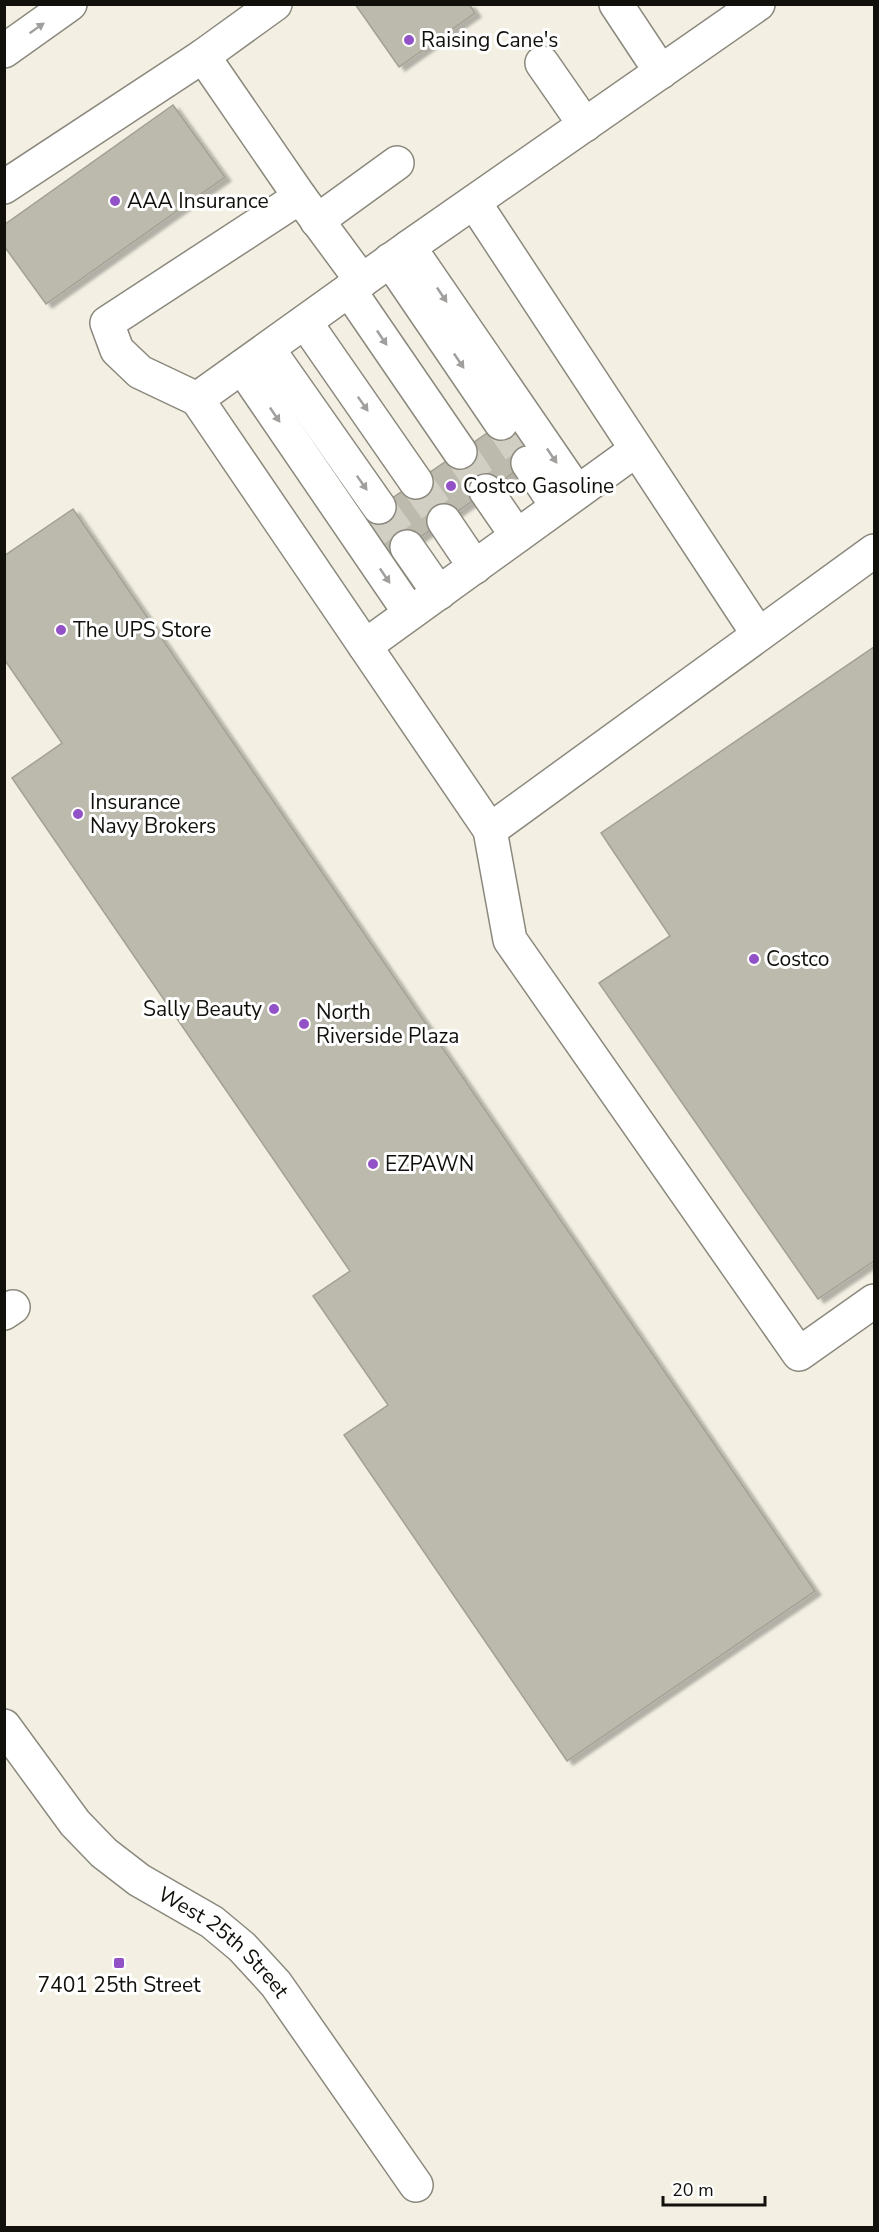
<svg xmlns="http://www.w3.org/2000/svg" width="879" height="2232" font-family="'Nunito Sans',sans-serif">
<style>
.building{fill:#bcb9ad;stroke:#a3a094;stroke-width:1.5;filter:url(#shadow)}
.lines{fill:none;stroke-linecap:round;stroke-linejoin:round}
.minor-tunnel{stroke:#d1cec3;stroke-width:33;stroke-dasharray:33 16;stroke-linecap:butt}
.minor-casing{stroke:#8b887d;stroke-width:36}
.major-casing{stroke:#8b887d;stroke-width:36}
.minor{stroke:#fff;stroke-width:33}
.major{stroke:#fff;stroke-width:33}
.oneway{fill:#a09f9d}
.poi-dot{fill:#9251c7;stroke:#fff;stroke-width:2}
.labels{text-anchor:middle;stroke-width:6;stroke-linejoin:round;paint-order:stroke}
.poi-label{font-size:21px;fill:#11100b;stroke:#fff;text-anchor:start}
.street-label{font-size:21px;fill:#11100b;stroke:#fff}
</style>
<defs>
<filter id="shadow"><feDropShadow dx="6" dy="4" stdDeviation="1.5" flood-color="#0004"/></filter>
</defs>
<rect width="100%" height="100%" fill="#f3f0e3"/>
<g class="building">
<path d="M355,4h114l6,9 -76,54z"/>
<path d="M173,105l52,72 -179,127 -42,-58v-21z"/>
<path d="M515,414l27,39 -152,105 -27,-40z"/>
<path d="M73,509l742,1082 -248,170 -223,-326 44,-30 -75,-109 37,-25 -338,-493 50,-35 -58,-84v-103z"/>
<path d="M874,647v614l-56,38 -219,-316 71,-47 -69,-103z"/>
</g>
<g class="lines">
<g class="minor-tunnel">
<path d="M501,423l27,40"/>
<path d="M460,452l26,39"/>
<path d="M416,482l28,39"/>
<path d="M379,507l28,40"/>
</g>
<g class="minor-casing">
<g id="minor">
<path d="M616,4l45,68"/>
<path d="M758,4l-349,243 -212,152 293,431 384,-279"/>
<path d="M203,56l72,-52"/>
<path d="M542,63l43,62"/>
<path d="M4,187l199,-131 97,141 -193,126 10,27 23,22 57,27"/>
<path d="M300,197l62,84"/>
<path d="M474,202l284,432"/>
<path d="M317,221l80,-58"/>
<path d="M409,247l168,245"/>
<path d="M390,260l111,163"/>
<path d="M349,290l111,162"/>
<path d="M305,322l111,160"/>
<path d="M268,349l111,158"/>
<path d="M242,367l168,246"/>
<path d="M528,463l29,43"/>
<path d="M486,491l31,45"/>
<path d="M444,521l31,46"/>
<path d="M407,547l32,46"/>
<path d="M365,646l271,-196"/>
<path d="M490,830l20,110 289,414 75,-53"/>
<path d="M4,1313l9,-6"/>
<path id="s1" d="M4,1726l71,97 29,30 35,27 73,42 30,25 34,37 140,201"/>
</g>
</g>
<g class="major-casing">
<path id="major" d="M4,51l66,-47"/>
</g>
<use href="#minor" class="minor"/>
<use href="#major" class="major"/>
</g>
<defs><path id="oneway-solid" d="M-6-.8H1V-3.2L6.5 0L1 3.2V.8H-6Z" transform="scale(1.5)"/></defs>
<g class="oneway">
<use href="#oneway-solid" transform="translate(37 28) rotate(-35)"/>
<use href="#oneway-solid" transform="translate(442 295) rotate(56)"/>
<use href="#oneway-solid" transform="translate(382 338) rotate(56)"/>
<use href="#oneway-solid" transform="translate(459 361) rotate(56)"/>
<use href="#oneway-solid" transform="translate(363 404) rotate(55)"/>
<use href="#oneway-solid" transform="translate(275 415) rotate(56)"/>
<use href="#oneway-solid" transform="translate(552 456) rotate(56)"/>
<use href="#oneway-solid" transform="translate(362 483) rotate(55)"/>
<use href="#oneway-solid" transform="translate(385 576) rotate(56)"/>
</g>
<g class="poi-dot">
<circle cx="409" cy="40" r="6"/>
<circle cx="115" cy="201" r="6"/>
<circle cx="451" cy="486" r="6"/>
<circle cx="61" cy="630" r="6"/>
<circle cx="78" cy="814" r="6"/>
<circle cx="754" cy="959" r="6"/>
<circle cx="274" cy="1009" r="6"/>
<circle cx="304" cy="1024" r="6"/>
<circle cx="373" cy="1164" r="6"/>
<rect x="113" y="1957" width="12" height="12" rx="3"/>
</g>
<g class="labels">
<g class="poi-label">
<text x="421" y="47">Raising Cane's</text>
<text x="127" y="208">AAA Insurance</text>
<text x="463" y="493">Costco Gasoline</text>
<text x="73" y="637">The UPS Store</text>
<text x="90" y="809">Insurance<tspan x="90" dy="24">Navy Brokers</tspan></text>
<text x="766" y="966">Costco</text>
<text x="262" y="1016" text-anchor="end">Sally Beauty</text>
<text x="316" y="1019">North<tspan x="316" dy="24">Riverside Plaza</tspan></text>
<text x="385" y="1171">EZPAWN</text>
<text x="119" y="1992" text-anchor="middle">7401 25th Street</text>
</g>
<g class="street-label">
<text dy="7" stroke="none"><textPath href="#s1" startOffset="312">West 25th Street</textPath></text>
</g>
</g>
<rect width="879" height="2232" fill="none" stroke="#11100b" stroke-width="12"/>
<path d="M663 2196v9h102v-9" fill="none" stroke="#11100b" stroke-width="3"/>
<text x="672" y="2196" font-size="18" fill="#11100b" stroke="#ffffff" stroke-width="4.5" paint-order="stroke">20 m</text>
</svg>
